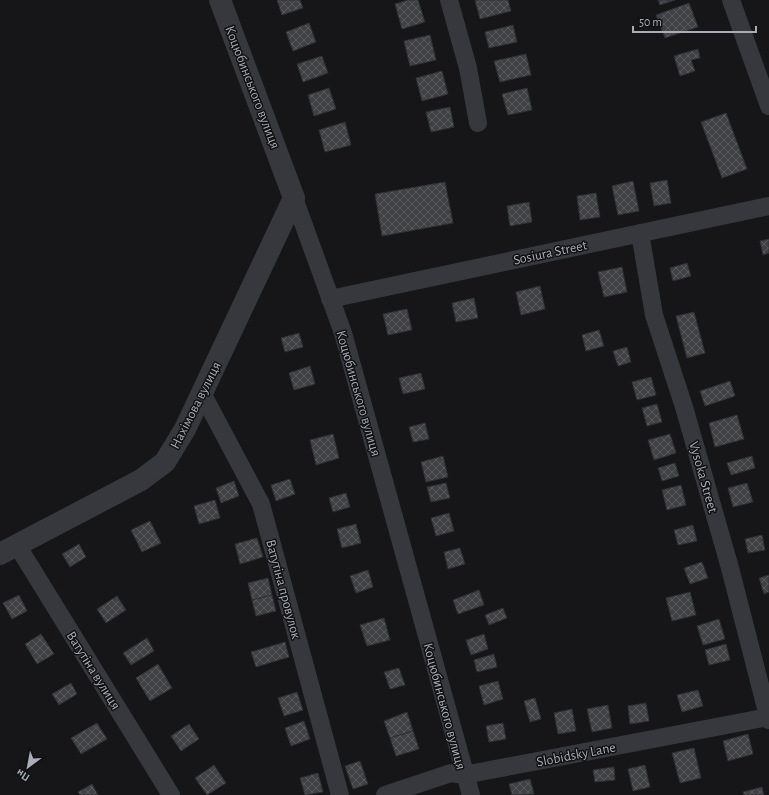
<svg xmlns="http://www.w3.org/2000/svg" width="769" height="795" font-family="'Alegreya Sans',sans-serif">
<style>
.building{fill:url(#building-cross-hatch);stroke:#303034}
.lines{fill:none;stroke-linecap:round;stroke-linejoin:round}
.minor{stroke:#37383d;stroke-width:18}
.tertiary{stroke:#37383d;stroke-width:22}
.labels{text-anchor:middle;stroke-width:3;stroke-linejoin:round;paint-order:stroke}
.street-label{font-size:14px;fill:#a8adb8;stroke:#111113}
</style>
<defs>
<pattern id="building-cross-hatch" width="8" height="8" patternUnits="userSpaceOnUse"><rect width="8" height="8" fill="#404145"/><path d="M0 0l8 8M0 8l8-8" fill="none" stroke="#595a5e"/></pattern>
</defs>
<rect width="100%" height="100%" fill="#161618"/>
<g class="building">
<path d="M277,0h23l3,8 -21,7z"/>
<path d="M408,0h10l7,22 -23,7 -7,-25z"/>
<path d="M475,0h33l3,11 -31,8z"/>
<path d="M658,0h17l-15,5z"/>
<path d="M689,3l9,24 -33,11 -9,-23z"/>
<path d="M309,23l7,19 -23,9 -7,-19z"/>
<path d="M513,25l4,17 -28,6 -4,-16z"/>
<path d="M430,35l6,25 -26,6 -6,-25z"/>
<path d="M698,49l2,9 -9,2 4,11 -15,5 -6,-20z"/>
<path d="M526,54l5,21 -31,7 -6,-21z"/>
<path d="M322,56l6,17 -25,9 -6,-18z"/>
<path d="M442,71l6,23 -26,7 -6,-23z"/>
<path d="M329,88l7,21 -22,7 -6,-21z"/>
<path d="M527,88l5,22 -24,5 -6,-21z"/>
<path d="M450,107l4,20 -23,5 -5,-20z"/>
<path d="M726,113l21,56 -25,9 -21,-56z"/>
<path d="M345,122l6,23 -26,7 -6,-22z"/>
<path d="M667,180l4,23 -17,3 -4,-23z"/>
<path d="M633,181l6,30 -21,4 -6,-29z"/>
<path d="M445,182l8,41 -71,13 -7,-42z"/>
<path d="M596,193l4,24 -20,3 -3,-24z"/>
<path d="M529,202l3,20 -22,4 -3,-20z"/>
<path d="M769,239v14l-6,2 -3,-14z"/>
<path d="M687,263l4,13 -18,5 -3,-13z"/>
<path d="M622,267l5,25 -23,5 -6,-25z"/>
<path d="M540,286l5,23 -24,6 -5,-23z"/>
<path d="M474,298l4,20 -22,4 -4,-19z"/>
<path d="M407,309l5,21 -24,5 -5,-21z"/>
<path d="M694,312l11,41 -18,5 -11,-42z"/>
<path d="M599,330l5,16 -18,5 -4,-16z"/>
<path d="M299,333l4,14 -18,5 -4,-14z"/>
<path d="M627,347l4,15 -13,4 -5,-15z"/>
<path d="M310,366l5,18 -21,6 -5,-17z"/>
<path d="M421,373l4,16 -22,5 -4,-16z"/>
<path d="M651,377l5,18 -19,5 -5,-18z"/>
<path d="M730,381l5,15 -30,10 -5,-15z"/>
<path d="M657,404l5,18 -15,4 -5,-18z"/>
<path d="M737,415l7,24 -29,8 -6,-24z"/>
<path d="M425,423l4,16 -16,3 -4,-15z"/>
<path d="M333,434l6,24 -23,7 -6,-25z"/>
<path d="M670,434l6,19 -22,7 -6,-20z"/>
<path d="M443,456l5,21 -22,5 -5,-20z"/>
<path d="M752,456l3,12 -24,7 -4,-12z"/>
<path d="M675,463l4,13 -17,5 -4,-13z"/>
<path d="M290,479l5,15 -19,7 -5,-16z"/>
<path d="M234,481l5,15 -18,7 -5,-15z"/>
<path d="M446,483l4,15 -19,4 -4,-15z"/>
<path d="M747,483l6,19 -20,5 -5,-19z"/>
<path d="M681,485l5,20 -19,5 -5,-20z"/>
<path d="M346,493l4,14 -17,5 -4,-14z"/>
<path d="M215,500l5,18 -21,6 -5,-18z"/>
<path d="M449,513l5,18 -18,5 -5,-18z"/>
<path d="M150,521l11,22 -19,9 -11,-22z"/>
<path d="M356,524l5,19 -19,5 -5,-19z"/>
<path d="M693,525l4,16 -19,4 -4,-15z"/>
<path d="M762,535l3,15 -17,3 -3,-14z"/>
<path d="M257,538l6,19 -23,7 -5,-20z"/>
<path d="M79,544l7,13 -16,10 -8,-13z"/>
<path d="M460,548l5,16 -17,5 -4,-17z"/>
<path d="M702,562l6,16 -18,6 -6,-16z"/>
<path d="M368,570l5,17 -17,6 -6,-17z"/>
<path d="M769,575v17l-5,2 -5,-16z"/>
<path d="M268,578l4,17 -20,5 -4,-17z"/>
<path d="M479,590l5,15 -26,9 -5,-14z"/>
<path d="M690,592l6,23 -24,6 -6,-23z"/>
<path d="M19,595l8,16 -15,8 -9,-16z"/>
<path d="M272,595l4,16 -20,5 -4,-16z"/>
<path d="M117,596l9,14 -20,13 -9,-14z"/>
<path d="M503,608l4,10 -18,7 -4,-10z"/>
<path d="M384,618l6,22 -23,6 -7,-21z"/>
<path d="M719,619l6,20 -22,6 -6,-19z"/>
<path d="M41,634l13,20 -17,10 -12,-20z"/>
<path d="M484,634l4,15 -17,6 -5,-15z"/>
<path d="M147,638l7,13 -23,14 -8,-12z"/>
<path d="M285,642l4,15 -33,10 -5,-15z"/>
<path d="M726,644l4,16 -21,5 -4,-15z"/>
<path d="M494,654l3,13 -20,5 -3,-12z"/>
<path d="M158,664l14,24 -22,13 -14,-23z"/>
<path d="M399,668l6,17 -15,4 -6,-17z"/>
<path d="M498,681l5,18 -19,6 -5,-19z"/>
<path d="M71,683l6,11 -18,11 -7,-11z"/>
<path d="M698,690l5,16 -21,6 -5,-17z"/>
<path d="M297,692l6,18 -19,6 -6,-18z"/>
<path d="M535,698l6,21 -11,3 -6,-21z"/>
<path d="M646,703l3,18 -19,3 -2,-18z"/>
<path d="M608,705l4,23 -20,4 -5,-23z"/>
<path d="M572,709l4,22 -18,3 -4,-21z"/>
<path d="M407,712l6,19 -23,7 -6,-17z"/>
<path d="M304,721l6,18 -19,7 -6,-18z"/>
<path d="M97,723l10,16 -26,15 -10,-16z"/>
<path d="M503,723l3,16 -17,3 -3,-16z"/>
<path d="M189,724l10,15 -18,12 -10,-15z"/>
<path d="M413,731l6,18 -23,7 -6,-18z"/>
<path d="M748,734l5,20 -25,7 -5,-20z"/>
<path d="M694,748l7,30 -21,5 -8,-30z"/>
<path d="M360,761l8,23 -15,5 -8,-23z"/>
<path d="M214,765l12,18 -19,12 -12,-17z"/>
<path d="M645,765l5,22 -17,4 -5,-22z"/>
<path d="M614,767l1,13 -20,2 -2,-12z"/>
<path d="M318,773l5,19 -18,3 -5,-17z"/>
<path d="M530,779l4,15 -22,1 -3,-11z"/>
<path d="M92,784l6,11h-18l-2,-3z"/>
<path d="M762,787l2,8h-20l-1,-3z"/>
</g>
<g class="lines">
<g class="minor">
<path d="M449,0l19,68 10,55"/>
<path d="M731,0l38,106"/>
<path d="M294,198l49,135 128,462"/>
<path d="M640,233l14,82 30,92 46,161 39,152"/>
<path d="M330,299l439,-93"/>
<path d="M202,393l59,111 79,291"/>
<path d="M17,545l154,250"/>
<path d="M385,795l66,-22 13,2 305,-58"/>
</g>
<path class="tertiary" d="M0,554l141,-74 24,-18 20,-33 109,-231 -74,-198"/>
</g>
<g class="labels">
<g class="street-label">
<text transform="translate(253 87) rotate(69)" y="5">Коцюбинського вулиця</text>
<text transform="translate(550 252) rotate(-12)" y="5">Sosiura Street</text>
<text transform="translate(359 393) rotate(74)" y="5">Коцюбинського вулиця</text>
<text transform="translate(195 405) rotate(-63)" y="5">Нахімова вулиця</text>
<text transform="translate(704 477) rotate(74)" y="5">Vysoka Street</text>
<text transform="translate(284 589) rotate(75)" y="5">Ватутіна провулок</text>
<text transform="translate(94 670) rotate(58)" y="5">Ватутіна вулиця</text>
<text transform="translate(445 706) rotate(75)" y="5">Коцюбинського вулиця</text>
<text transform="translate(576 754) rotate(-11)" y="5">Slobidsky Lane</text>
</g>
</g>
<g transform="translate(28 767) rotate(212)" stroke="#111113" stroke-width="3" paint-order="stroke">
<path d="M0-3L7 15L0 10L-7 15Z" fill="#a8adb8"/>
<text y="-6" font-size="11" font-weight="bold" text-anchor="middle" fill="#a8adb8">Пн</text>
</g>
<path d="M633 26v6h123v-6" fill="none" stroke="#a8adb8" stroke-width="2"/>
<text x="639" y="26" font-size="12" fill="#a8adb8" stroke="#111113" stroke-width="3" paint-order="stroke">50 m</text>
</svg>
